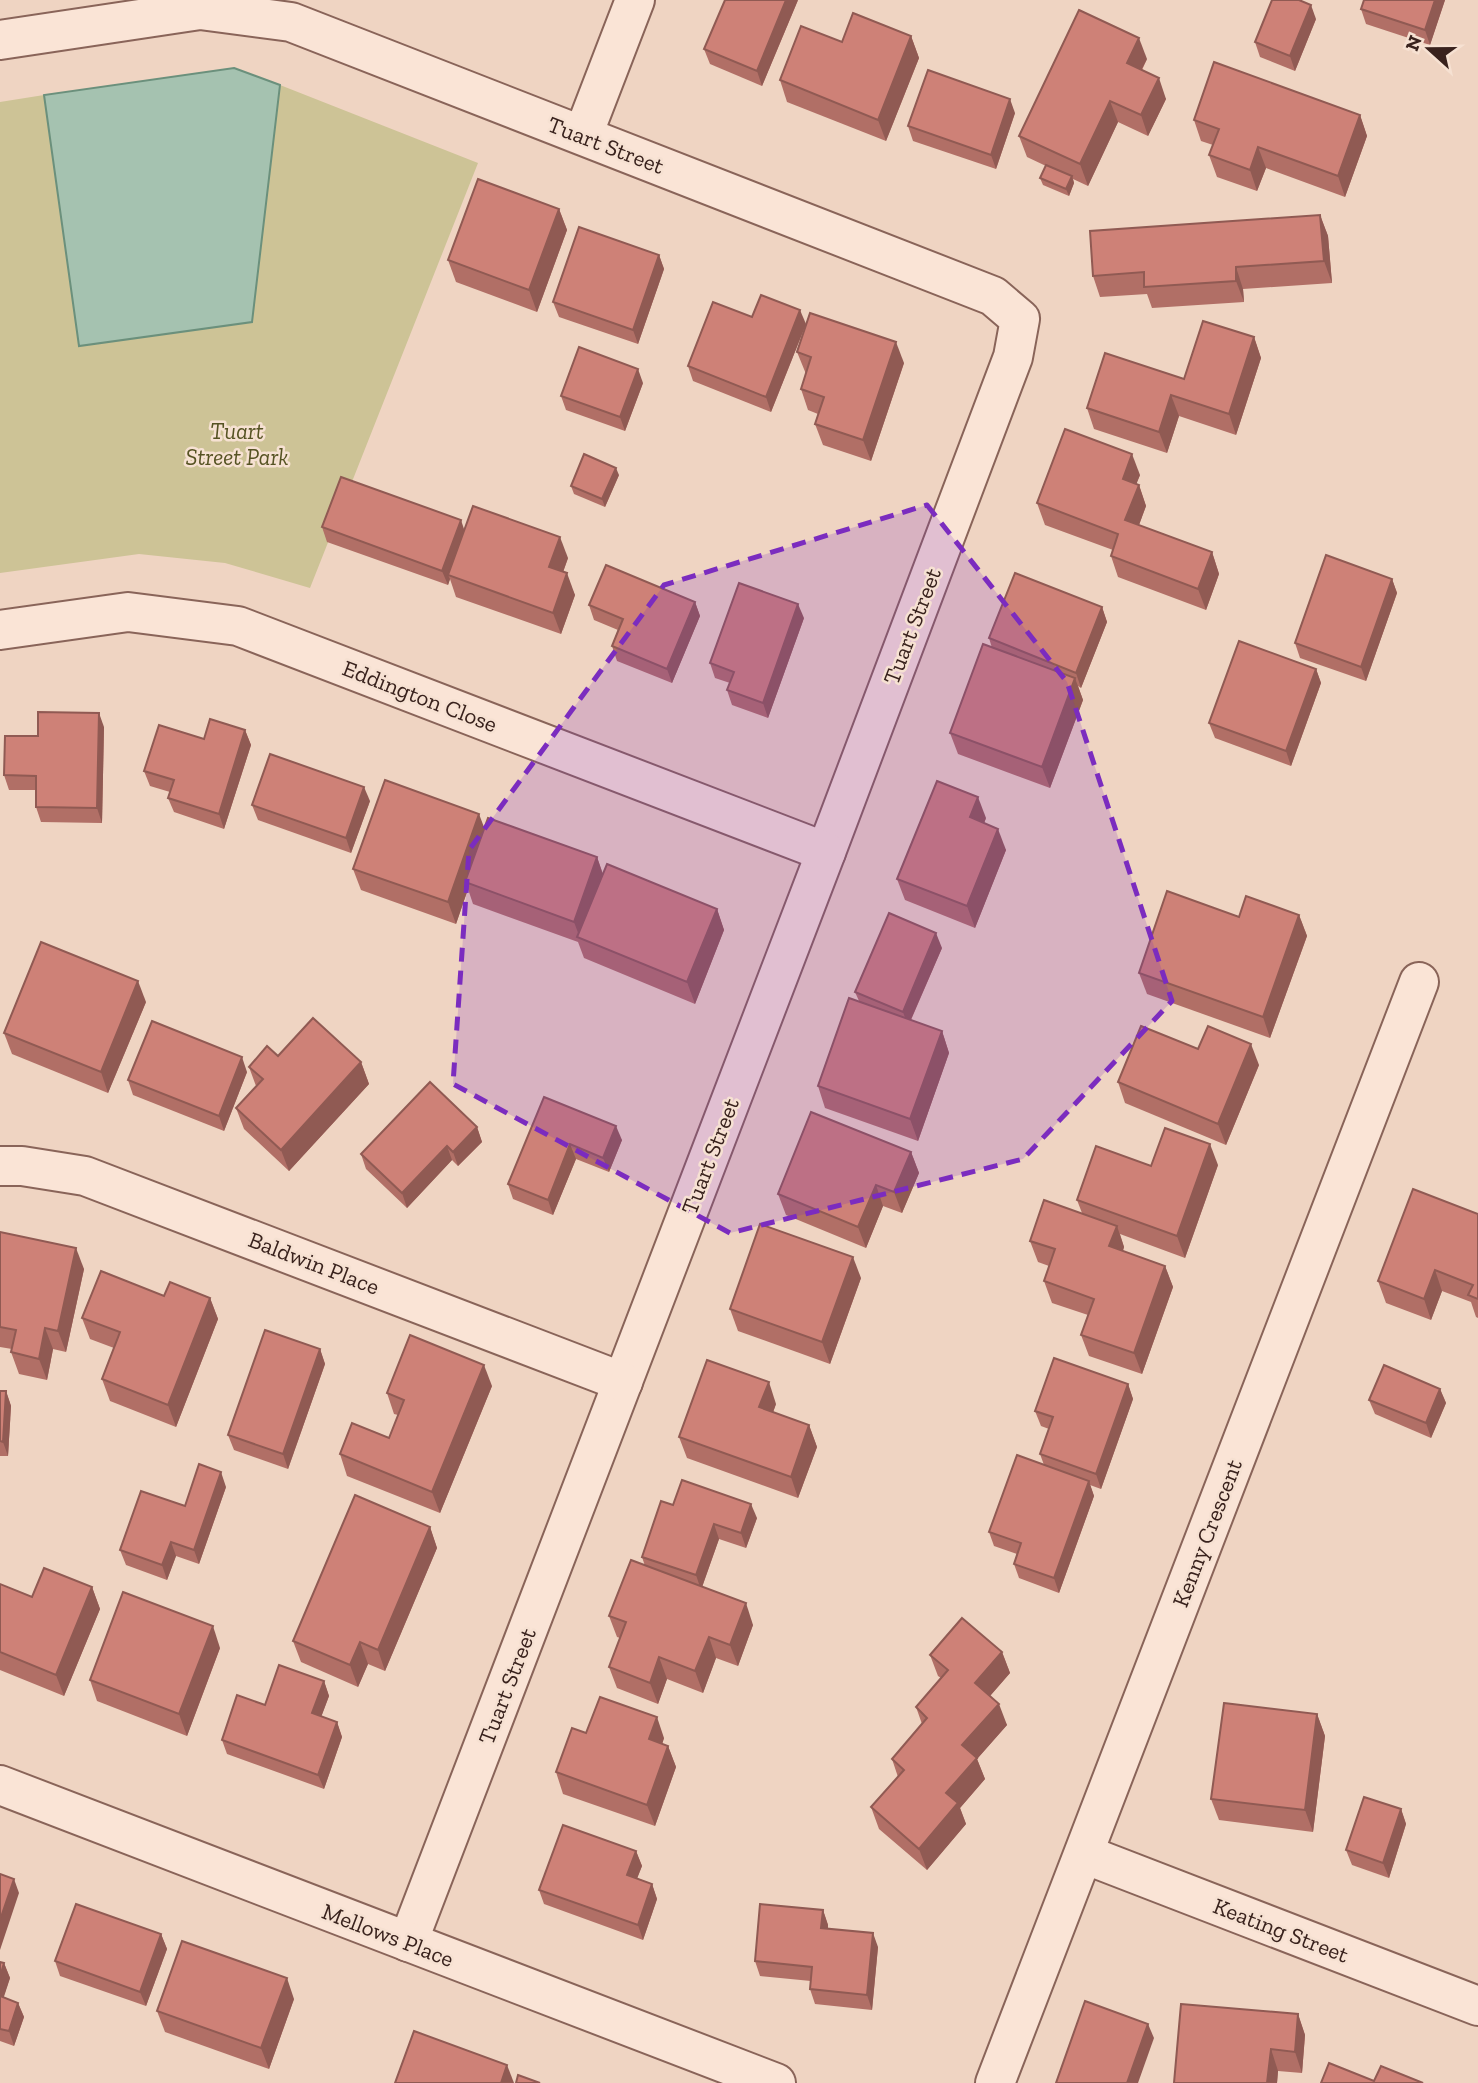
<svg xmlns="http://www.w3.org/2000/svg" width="1478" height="2083" font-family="'Zilla Slab',serif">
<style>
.green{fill:#cdc396}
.water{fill:#a5c2b0;stroke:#6b907c;stroke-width:2}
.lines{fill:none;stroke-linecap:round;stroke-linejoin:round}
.minor-casing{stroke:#896459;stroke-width:42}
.minor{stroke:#fae4d6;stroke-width:38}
.wall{fill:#b16f66}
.shaded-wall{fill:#905a53}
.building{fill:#ce8177;stroke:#905a53;stroke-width:2}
.marked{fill:#7b2cbf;fill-opacity:0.2;stroke:#7b2cbf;stroke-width:5;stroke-dasharray:14 9;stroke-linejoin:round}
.labels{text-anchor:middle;stroke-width:5;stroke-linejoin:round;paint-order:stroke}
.street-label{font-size:23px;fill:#39221d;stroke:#f6e1d2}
.park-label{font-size:23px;font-style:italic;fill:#565323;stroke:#f6e1d2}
</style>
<rect width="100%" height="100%" fill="#efd4c2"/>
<path class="green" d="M280,85l198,78 -168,425 -85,-25 -86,-9 -139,19v-471l44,-7 36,251 172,-24z"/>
<path class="water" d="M234,68l46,17 -28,237 -173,24 -35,-251z"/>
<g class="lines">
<g class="minor-casing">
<g id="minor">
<path d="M0,40l200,-30 91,12 702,274 27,23 -7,38 -187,495 -418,1090"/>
<path d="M583,135l52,-135"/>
<path d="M0,630l128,-18 110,14 588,226"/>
<path d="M0,1166h22l63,10 538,206"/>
<path d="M0,1785l776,298"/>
<path d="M1084,1854l394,152"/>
<path d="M995,2083l424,-1101"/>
</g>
</g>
<use href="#minor" class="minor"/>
</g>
<g class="wall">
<path d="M798,0l-36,86 -52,-22 -6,-15z"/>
<path d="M1445,0l-15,45 -64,-21 -5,-15z"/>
<path d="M1316,19l-21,52 -35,-14 -5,-15z"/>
<path d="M911,36l8,22 -33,83 -99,-39 -7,-22 62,-38z"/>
<path d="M1147,59l-5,11 24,29 -18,37 -30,-14 -30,64 -15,-7 1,4 -5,13 -26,-11 -3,-7 6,-12 -19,-9 -8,-21z"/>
<path d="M1015,113l-19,56 -83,-28 -5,-15z"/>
<path d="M1360,115l7,21 -22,61 -79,-29 -9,23 -40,-14 -8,-22 4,-10 -12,-4 -7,-21z"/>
<path d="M559,209l8,21 -30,82 -81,-30 -8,-22z"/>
<path d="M1320,215l8,21 4,47 -89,6 1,13 -92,6 -5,-14 -47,3 -7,-21z"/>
<path d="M659,255l5,14 -26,75 -79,-27 -6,-15z"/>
<path d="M752,317l54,7 -35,88 -78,-31 -5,-15z"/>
<path d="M1254,337l7,21 -25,77 -57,-19 -12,37 -73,-24 -7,-21 97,-29z"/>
<path d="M797,352l107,11 -33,98 -48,-16 -8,-21 3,-10 -10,-4 -7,-21 5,-15z"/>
<path d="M643,383l-18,48 -59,-21 -5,-14z"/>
<path d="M619,475l-14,32 -31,-13 -3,-8z"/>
<path d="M1140,475l-4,9 3,1 7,21 -7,19 73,27 7,22 -13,36 -88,-33 -7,-21 2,-6 -68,-25 -8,-22z"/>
<path d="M322,527l142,3 104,28 -5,14 12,23 -14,39 -105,-37 -6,-18 -2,6 -121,-43z"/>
<path d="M1392,579l5,14 -31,88 -66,-23 -5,-15z"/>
<path d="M695,602l5,14 -28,67 -55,-22 -5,-15 6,-16 -24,-10 -5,-15z"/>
<path d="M1102,607l5,15 -26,66 -3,-2 5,14 -33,88 -92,-34 -8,-21 42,-85 -3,-10z"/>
<path d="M804,618l-36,100 -36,-13 -5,-15 3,-7 -15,-5 -5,-15z"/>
<path d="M1316,669l5,14 -30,83 -76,-28 -6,-15z"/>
<path d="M104,727l-2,96 -61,-1 -5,-15v-17h-27l-5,-15 34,-39z"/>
<path d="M245,730l6,15 -27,84 -50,-17 -6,-14 2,-6 -20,-6 -6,-15 60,-32z"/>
<path d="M370,801l-19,52 -93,-33 -6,-15z"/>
<path d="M986,818l-2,5 22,27 -31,78 -70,-28 -8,-21z"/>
<path d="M484,828l113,29 6,17 114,35 7,21 -29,74 -111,-46 -6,-16 -105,-38 -5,-15 -12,35 -95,-34 -8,-21z"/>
<path d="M1299,915l8,21 -37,102 -123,-44 -8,-21 100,-56z"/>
<path d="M942,948l-31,72 31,11 7,22 -31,88 -93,-33 -7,-22 41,-85 -4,-9z"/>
<path d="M146,1002l-38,91 -96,-39 -8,-21z"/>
<path d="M1198,1049l61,16 -33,80 -101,-42 -7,-21z"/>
<path d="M361,1062l8,22 -80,87 -45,-42 -8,-21 20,-22 -7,-19z"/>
<path d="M247,1072l-23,59 -91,-36 -5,-15z"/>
<path d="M544,1097l78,43 -13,32 -33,-13 -23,56 -40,-16 -5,-15z"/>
<path d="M477,1127l5,15 -24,24 -6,-6 -45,48 -41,-39 -5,-15z"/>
<path d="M911,1152l8,21 -17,40 -19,-7 -17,42 -80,-33 -8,-21z"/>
<path d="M1218,1165l-33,93 -65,-24 4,13 -1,4 42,15 8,21 -31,87 -53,-18 -8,-21 7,-20 -36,-12 -8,-22 5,-15 -11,-4 -8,-21 52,-28 -5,-13 74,-34z"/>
<path d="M1478,1214v104l-2,-1 -5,-15 -29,-11 -11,29 -45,-17 -8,-22z"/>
<path d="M0,1232l84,37 -18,83 -13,-3 -6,31 -28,-6 -8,-22 1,-3 -12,-2z"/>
<path d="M861,1278l-31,86 -92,-33 -8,-22z"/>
<path d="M210,1298l8,21 -42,108 -66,-26 -8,-22 12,-31 -24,-9 -8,-21z"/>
<path d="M320,1349l5,15 -37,105 -54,-19 -6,-15z"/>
<path d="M1128,1384l5,15 -32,90 -11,-4 4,11 -35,97 -40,-15 -5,-14 3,-10 -23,-8 -5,-14 55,-67 -4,-11 9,-25 -8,-3 -6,-15z"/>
<path d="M492,1386l-52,127 -93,-37 -7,-22 49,-16 9,-23 -4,-1 -7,-21z"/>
<path d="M1440,1389l6,14 -15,35 -56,-24 -6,-14z"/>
<path d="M0,1391h6l5,15 -3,50h-8z"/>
<path d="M776,1404l-3,8 36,13 8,22 -19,51 -111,-40 -8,-21z"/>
<path d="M226,1487l-27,77 -23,-8 -9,24 -41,-15 -6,-15 65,-44z"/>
<path d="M673,1505l84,13 -11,30 -27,-9 -17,48 51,38 -15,41 -22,-8 -13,35 -36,-14 -9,25 -41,-16 -8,-21 11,-29 -3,-1 -8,-21 36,-50 -3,-9z"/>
<path d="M430,1527l7,21 -52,123 -17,-7 -10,23 -57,-25 -8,-21z"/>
<path d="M0,1584l32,13 60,-10 8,22 -36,87 -64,-26z"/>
<path d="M220,1648l-33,88 -90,-35 -7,-21z"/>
<path d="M1002,1652l8,21 -20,23 17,29 -30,34 8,20 -25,29 6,16 -39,46 -48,-41 -8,-22 27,-30 -6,-18 30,-35 -6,-17 25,-29 -3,-2 -8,-21z"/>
<path d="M324,1681l5,15 -8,21 16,5 5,15 -18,52 -97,-35 -5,-14 43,-35z"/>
<path d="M1317,1714l8,22 -12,96 -94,-12 -8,-21z"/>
<path d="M586,1733l78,5 -2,6 6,2 8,21 -21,59 -92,-32 -7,-22z"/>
<path d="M1401,1809l5,15 -17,54 -37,-13 -6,-15z"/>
<path d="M636,1851l6,15 -5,12 15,6 5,15 -14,41 -99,-36 -5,-14z"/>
<path d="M823,1910l5,15v3l50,19 -6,63 -57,-6 -5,-15 1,-8 -51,-5 -5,-15z"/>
<path d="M161,1934l6,15 -21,57 -86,-30 -5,-15z"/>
<path d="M0,1962l4,1 6,15 -7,20 15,5 6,14 -10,29 -14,-5z"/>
<path d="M294,1999l-25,70 -104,-37 -8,-21z"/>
<path d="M1298,2014l7,21 -3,38 -24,-2 -1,12h-103z"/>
</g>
<g class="shaded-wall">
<path d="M786,0h12l-36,86 -5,-15z"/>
<path d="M1435,0h10l-15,45 -5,-15z"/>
<path d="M1311,5l5,14 -21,52 -5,-15z"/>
<path d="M911,36l8,22 -33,83 -8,-21z"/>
<path d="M1139,38l8,21 -13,25 -7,-21z"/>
<path d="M1159,78l7,21 -18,37 -7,-21z"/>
<path d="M1010,99l5,14 -19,56 -5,-14z"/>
<path d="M1110,101l8,21 -30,64 -8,-22z"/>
<path d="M1360,115l7,21 -22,61 -7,-21z"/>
<path d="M1258,147l8,21 -9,23 -7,-21z"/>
<path d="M1072,176l2,7 -5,13 -3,-7z"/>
<path d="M559,209l8,21 -30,82 -8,-22z"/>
<path d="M1320,215l8,21 4,47 -8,-22z"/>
<path d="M659,255l5,14 -26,75 -5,-14z"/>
<path d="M1236,267l7,22 1,13 -8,-21z"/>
<path d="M800,310l6,14 -35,88 -5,-15z"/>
<path d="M1254,337l7,21 -25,77 -7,-21z"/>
<path d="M896,342l8,21 -33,98 -8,-21z"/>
<path d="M638,369l5,14 -18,48 -5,-14z"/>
<path d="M1171,395l8,21 -12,37 -8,-21z"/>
<path d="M1132,454l8,21 -10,25 -7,-21z"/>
<path d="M616,468l3,7 -14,32 -3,-8z"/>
<path d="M1139,485l7,21 -13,35 -8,-21z"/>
<path d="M461,520l5,15 -18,40 2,4 -2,6 -6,-14z"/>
<path d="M560,537l8,21 -11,31 -8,-22z"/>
<path d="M1212,552l7,22 -13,36 -8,-21z"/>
<path d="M567,573l8,22 -14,39 -8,-21z"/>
<path d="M1392,579l5,14 -31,88 -5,-14z"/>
<path d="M695,602l5,14 -28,67 -5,-14z"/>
<path d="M798,604l6,14 -36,100 -5,-15z"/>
<path d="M1102,607l5,15 -26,66 -5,-15z"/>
<path d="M1316,669l5,14 -30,83 -5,-15z"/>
<path d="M1075,678l8,22 -33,88 -8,-21z"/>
<path d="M99,713l5,14 -2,96 -5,-15z"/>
<path d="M245,730l6,15 -27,84 -5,-15z"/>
<path d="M364,787l6,14 -19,52 -5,-15z"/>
<path d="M978,797l8,21 -8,21 -8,-22z"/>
<path d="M479,814l8,21 -22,47 3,7 -12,35 -8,-22z"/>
<path d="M998,829l8,21 -31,78 -8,-22z"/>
<path d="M597,857l7,21 -24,60 -6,-16z"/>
<path d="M717,909l7,21 -29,74 -8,-22z"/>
<path d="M1299,915l8,21 -37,102 -7,-21z"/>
<path d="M936,933l6,15 -34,78 -5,-14z"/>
<path d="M138,981l8,21 -38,91 -7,-21z"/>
<path d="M942,1031l7,22 -31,88 -8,-22z"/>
<path d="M1251,1044l8,21 -33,80 -8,-21z"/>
<path d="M242,1057l5,15 -23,59 -5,-15z"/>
<path d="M361,1062l8,22 -80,87 -8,-21z"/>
<path d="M616,1126l6,14 -13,32 -6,-14z"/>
<path d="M477,1127l5,15 -24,24 -5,-14z"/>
<path d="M570,1144l6,15 -23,56 -5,-15z"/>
<path d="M1210,1144l8,21 -33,93 -8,-22z"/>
<path d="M447,1146l5,14 -45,48 -5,-15z"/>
<path d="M911,1152l8,21 -17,40 -8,-21z"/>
<path d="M876,1185l7,21 -17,42 -8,-21z"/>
<path d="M1117,1226l7,21 -7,21 -8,-22z"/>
<path d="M76,1248l8,21 -18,83 -8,-21z"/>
<path d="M853,1257l8,21 -31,86 -8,-22z"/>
<path d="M1165,1266l8,21 -31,87 -8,-21z"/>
<path d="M1435,1270l7,21 -11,29 -7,-21z"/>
<path d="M210,1298l8,21 -42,108 -8,-22z"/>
<path d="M45,1328l8,21 -6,31 -8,-21z"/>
<path d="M320,1349l5,15 -37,105 -5,-15z"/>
<path d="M484,1365l8,21 -52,127 -8,-21z"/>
<path d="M769,1382l7,22 -9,25 -8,-22z"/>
<path d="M1128,1384l5,15 -32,90 -5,-15z"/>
<path d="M1440,1389l6,14 -15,35 -5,-15z"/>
<path d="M6,1391l5,15 -3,50 -5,-14z"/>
<path d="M809,1425l8,22 -19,51 -7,-21z"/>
<path d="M221,1472l5,15 -27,77 -5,-14z"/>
<path d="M1089,1481l5,15 -35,97 -5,-15z"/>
<path d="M751,1504l6,14 -11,30 -5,-15z"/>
<path d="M714,1524l5,15 -18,51 -5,-15z"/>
<path d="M430,1527l7,21 -52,123 -7,-21z"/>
<path d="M171,1542l5,14 -9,24 -5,-15z"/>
<path d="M92,1587l8,22 -36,87 -8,-21z"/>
<path d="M746,1603l7,22 -15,41 -8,-21z"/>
<path d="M213,1626l7,22 -33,88 -8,-22z"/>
<path d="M709,1637l7,21 -13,35 -8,-22z"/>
<path d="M360,1642l8,22 -10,23 -8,-22z"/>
<path d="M1002,1652l8,21 -27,31 -8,-21z"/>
<path d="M659,1657l8,22 -9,25 -8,-21z"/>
<path d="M324,1681l5,15 -12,32 -5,-15z"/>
<path d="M999,1704l8,21 -30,34 8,20 -25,29 6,16 -39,46 -8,-21 27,-56 16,-48z"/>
<path d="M1317,1714l8,22 -12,96 -8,-22z"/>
<path d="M657,1717l7,21 -7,22 -8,-21z"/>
<path d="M337,1722l5,15 -18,52 -6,-14z"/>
<path d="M668,1746l8,21 -21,59 -8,-21z"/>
<path d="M1401,1809l5,15 -17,54 -6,-15z"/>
<path d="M636,1851l6,15 -9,23 -6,-14z"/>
<path d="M14,1879l5,14 -19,57v-30z"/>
<path d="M652,1884l5,15 -14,41 -5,-15z"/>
<path d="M823,1910l5,15 -1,17 -6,-14z"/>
<path d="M873,1933l5,14 -6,63 -5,-15z"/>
<path d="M161,1934l6,15 -21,57 -6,-14z"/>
<path d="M4,1963l6,15 -10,31v-32z"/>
<path d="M287,1978l7,21 -25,70 -8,-21z"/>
<path d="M18,2003l6,14 -10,29 -5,-15z"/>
<path d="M1298,2014l7,21 -3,38 -7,-21z"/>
<path d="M1148,2024l6,14 -16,45h-11z"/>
<path d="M1271,2049l7,22 -1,12h-10z"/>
<path d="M507,2065l7,18h-13z"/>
</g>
<g class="building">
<path d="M725,0h61l-29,71 -53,-22z"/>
<path d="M1272,0h27l12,5 -21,51 -35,-14z"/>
<path d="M1364,0h71l-10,30 -64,-21z"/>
<path d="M1079,10l60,28 -12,25 32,15 -18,37 -31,-14 -30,63 -61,-28z"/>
<path d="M853,13l58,23 -33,84 -98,-40 21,-54 41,16z"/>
<path d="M1214,62l146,53 -22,61 -80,-29 -8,23 -41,-15 10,-26 -25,-9z"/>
<path d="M928,70l82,29 -19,56 -83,-29z"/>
<path d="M1046,165l26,11 -6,13 -26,-11z"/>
<path d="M478,179l81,30 -30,81 -81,-30z"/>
<path d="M1320,215l4,46 -88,6v14l-92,6v-15l-51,4 -3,-45z"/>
<path d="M579,227l80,28 -26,75 -80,-28z"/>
<path d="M761,295l39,15 -34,87 -78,-31 25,-64 39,15z"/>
<path d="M810,313l86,29 -33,98 -48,-16 9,-27 -23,-8 10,-32 -14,-5z"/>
<path d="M1203,321l51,16 -25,77 -58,-19 -12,37 -72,-24 18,-55 79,26z"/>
<path d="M579,347l59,22 -18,48 -59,-21z"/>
<path d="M1065,429l67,25 -9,25 16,6 -14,35 87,32 -14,37 -87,-33 7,-22 -81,-31z"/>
<path d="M584,454l32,14 -14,31 -31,-13z"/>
<path d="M341,477l120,43 -19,51 -120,-44z"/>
<path d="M473,506l87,31 -11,30 18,6 -14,40 -105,-38z"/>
<path d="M1326,555l66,24 -31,88 -66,-24z"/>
<path d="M606,565l89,37 -28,67 -55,-23 11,-27 -34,-14z"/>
<path d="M1015,573l87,34 -26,66 -87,-35z"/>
<path d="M739,583l59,21 -35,99 -36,-13 7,-18 -24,-9z"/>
<path d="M1239,641l77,28 -30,82 -77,-28z"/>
<path d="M983,644l92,34 -33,89 -92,-34z"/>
<path d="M38,712l61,1 -2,95 -61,-1v-31l-32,-1 1,-39h33z"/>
<path d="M210,719l35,11 -26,84 -51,-16 6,-18 -30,-9 15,-46 45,14z"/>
<path d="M270,754l94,33 -18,51 -94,-33z"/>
<path d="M385,780l94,34 -31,88 -95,-33z"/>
<path d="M937,781l41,16 -8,20 28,12 -31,77 -70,-27z"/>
<path d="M488,818l109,39 -23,65 -109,-40z"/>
<path d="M607,864l110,45 -30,73 -110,-45z"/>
<path d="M1167,891l72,26 7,-21 53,19 -36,102 -124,-44z"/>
<path d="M889,913l47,20 -33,79 -48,-20z"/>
<path d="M41,942l97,39 -37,91 -97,-39z"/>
<path d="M849,998l93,33 -32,88 -92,-33z"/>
<path d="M313,1018l48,44 -80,88 -45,-42 27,-29 -14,-12 18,-21 11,10z"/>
<path d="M152,1021l90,36 -23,59 -91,-36z"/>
<path d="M1141,1026l57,23 10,-23 43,18 -33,80 -100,-42z"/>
<path d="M430,1082l47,45 -24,25 -6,-6 -45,47 -41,-39z"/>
<path d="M544,1097l72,29 -13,32 -33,-14 -22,56 -40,-16z"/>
<path d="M811,1112l100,40 -17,40 -18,-7 -18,42 -80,-33z"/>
<path d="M1165,1128l45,16 -33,92 -100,-36 19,-54 55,20z"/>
<path d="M1413,1189l65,25v85l-10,-4 5,-10 -38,-15 -11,29 -46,-18z"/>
<path d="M1044,1200l73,26 -8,20 56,20 -31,87 -53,-18 13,-36 -50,-18 11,-32 -25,-8z"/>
<path d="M760,1224l93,33 -31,85 -92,-33z"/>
<path d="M0,1232l76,16 -18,83 -13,-3 -6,31 -28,-7 5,-22 -16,-3z"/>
<path d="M101,1271l63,25 6,-14 40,16 -42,107 -66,-26 18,-47 -38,-14z"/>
<path d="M265,1330l55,19 -37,105 -55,-19z"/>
<path d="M410,1335l74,30 -52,127 -92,-38 12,-31 37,15 15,-38 -17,-7z"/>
<path d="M1054,1358l74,26 -32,90 -56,-20 13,-37 -18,-6z"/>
<path d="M707,1360l62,22 -10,25 50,18 -18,52 -112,-40z"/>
<path d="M1384,1365l56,24 -14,34 -57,-23z"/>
<path d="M0,1391h6l-3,51 -3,-1z"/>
<path d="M1017,1455l72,26 -35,97 -40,-14 7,-21 -32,-11z"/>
<path d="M199,1464l22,8 -27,78 -23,-8 -9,23 -42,-15 21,-59 44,15z"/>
<path d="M682,1480l69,24 -10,29 -27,-9 -18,51 -54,-18 19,-56 12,4z"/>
<path d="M355,1495l75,32 -52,123 -18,-8 -10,23 -57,-24z"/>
<path d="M631,1560l115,43 -16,42 -21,-8 -14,34 -36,-14 -9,26 -41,-16 17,-45 -17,-6z"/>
<path d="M44,1568l48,19 -36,88 -56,-23v-68l32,13z"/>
<path d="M123,1592l90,34 -34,88 -89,-34z"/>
<path d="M962,1618l40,34 -27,31 24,21 -37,41 15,13 -31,35 12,10 -39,46 -48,-42 33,-37 -12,-11 35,-41 -11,-11 32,-37 -18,-15z"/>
<path d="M279,1665l45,16 -12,32 25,9 -19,53 -96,-35 15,-45 28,10z"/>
<path d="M600,1697l57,20 -8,22 19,7 -21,59 -91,-33 16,-44 14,5z"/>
<path d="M1224,1703l93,11 -12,96 -94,-11z"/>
<path d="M1364,1797l37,12 -18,54 -37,-13z"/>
<path d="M563,1825l73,26 -9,24 25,9 -14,41 -99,-35z"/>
<path d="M0,1874l14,5 -14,41z"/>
<path d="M76,1904l85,30 -21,58 -85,-31z"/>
<path d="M760,1904l63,6 -2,18 52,5 -6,62 -57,-6 2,-22 -57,-6z"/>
<path d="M182,1941l105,37 -26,70 -104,-37z"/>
<path d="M0,1962l4,1 -4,14z"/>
<path d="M0,1996l18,7 -9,28 -9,-2z"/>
<path d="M1085,2001l63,23 -21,59h-71z"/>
<path d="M1181,2004l117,10 -3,38 -24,-3 -4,34h-93z"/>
<path d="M414,2031l93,34 -6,18h-106z"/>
<path d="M1329,2063l45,18 7,-15 42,17h-102z"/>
<path d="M518,2075l22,8h-24z"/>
</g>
<path class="marked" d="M927,505l140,177 105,319 -149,158 -293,74 -277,-149 16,-234 195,-265z"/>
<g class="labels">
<g class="street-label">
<text transform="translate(606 145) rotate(21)" y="8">Tuart Street</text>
<text transform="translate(912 626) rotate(-69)" y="8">Tuart Street</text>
<text transform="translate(420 696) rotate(21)" y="8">Eddington Close</text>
<text transform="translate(710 1156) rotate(-69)" y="8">Tuart Street</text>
<text transform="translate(314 1263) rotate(21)" y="8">Baldwin Place</text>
<text transform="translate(1207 1533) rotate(-69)" y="8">Kenny Crescent</text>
<text transform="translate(507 1686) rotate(-69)" y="8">Tuart Street</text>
<text transform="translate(1281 1930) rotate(21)" y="8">Keating Street</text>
<text transform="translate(388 1935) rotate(21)" y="8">Mellows Place</text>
</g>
<g class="park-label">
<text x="237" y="439">Tuart<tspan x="237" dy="26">Street Park</tspan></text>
</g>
</g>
<g transform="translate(1429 49) rotate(291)" stroke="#f6e1d2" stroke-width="5" paint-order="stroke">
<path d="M0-5L12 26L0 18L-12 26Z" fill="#39221d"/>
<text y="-10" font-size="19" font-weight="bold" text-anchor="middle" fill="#39221d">N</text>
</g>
</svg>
